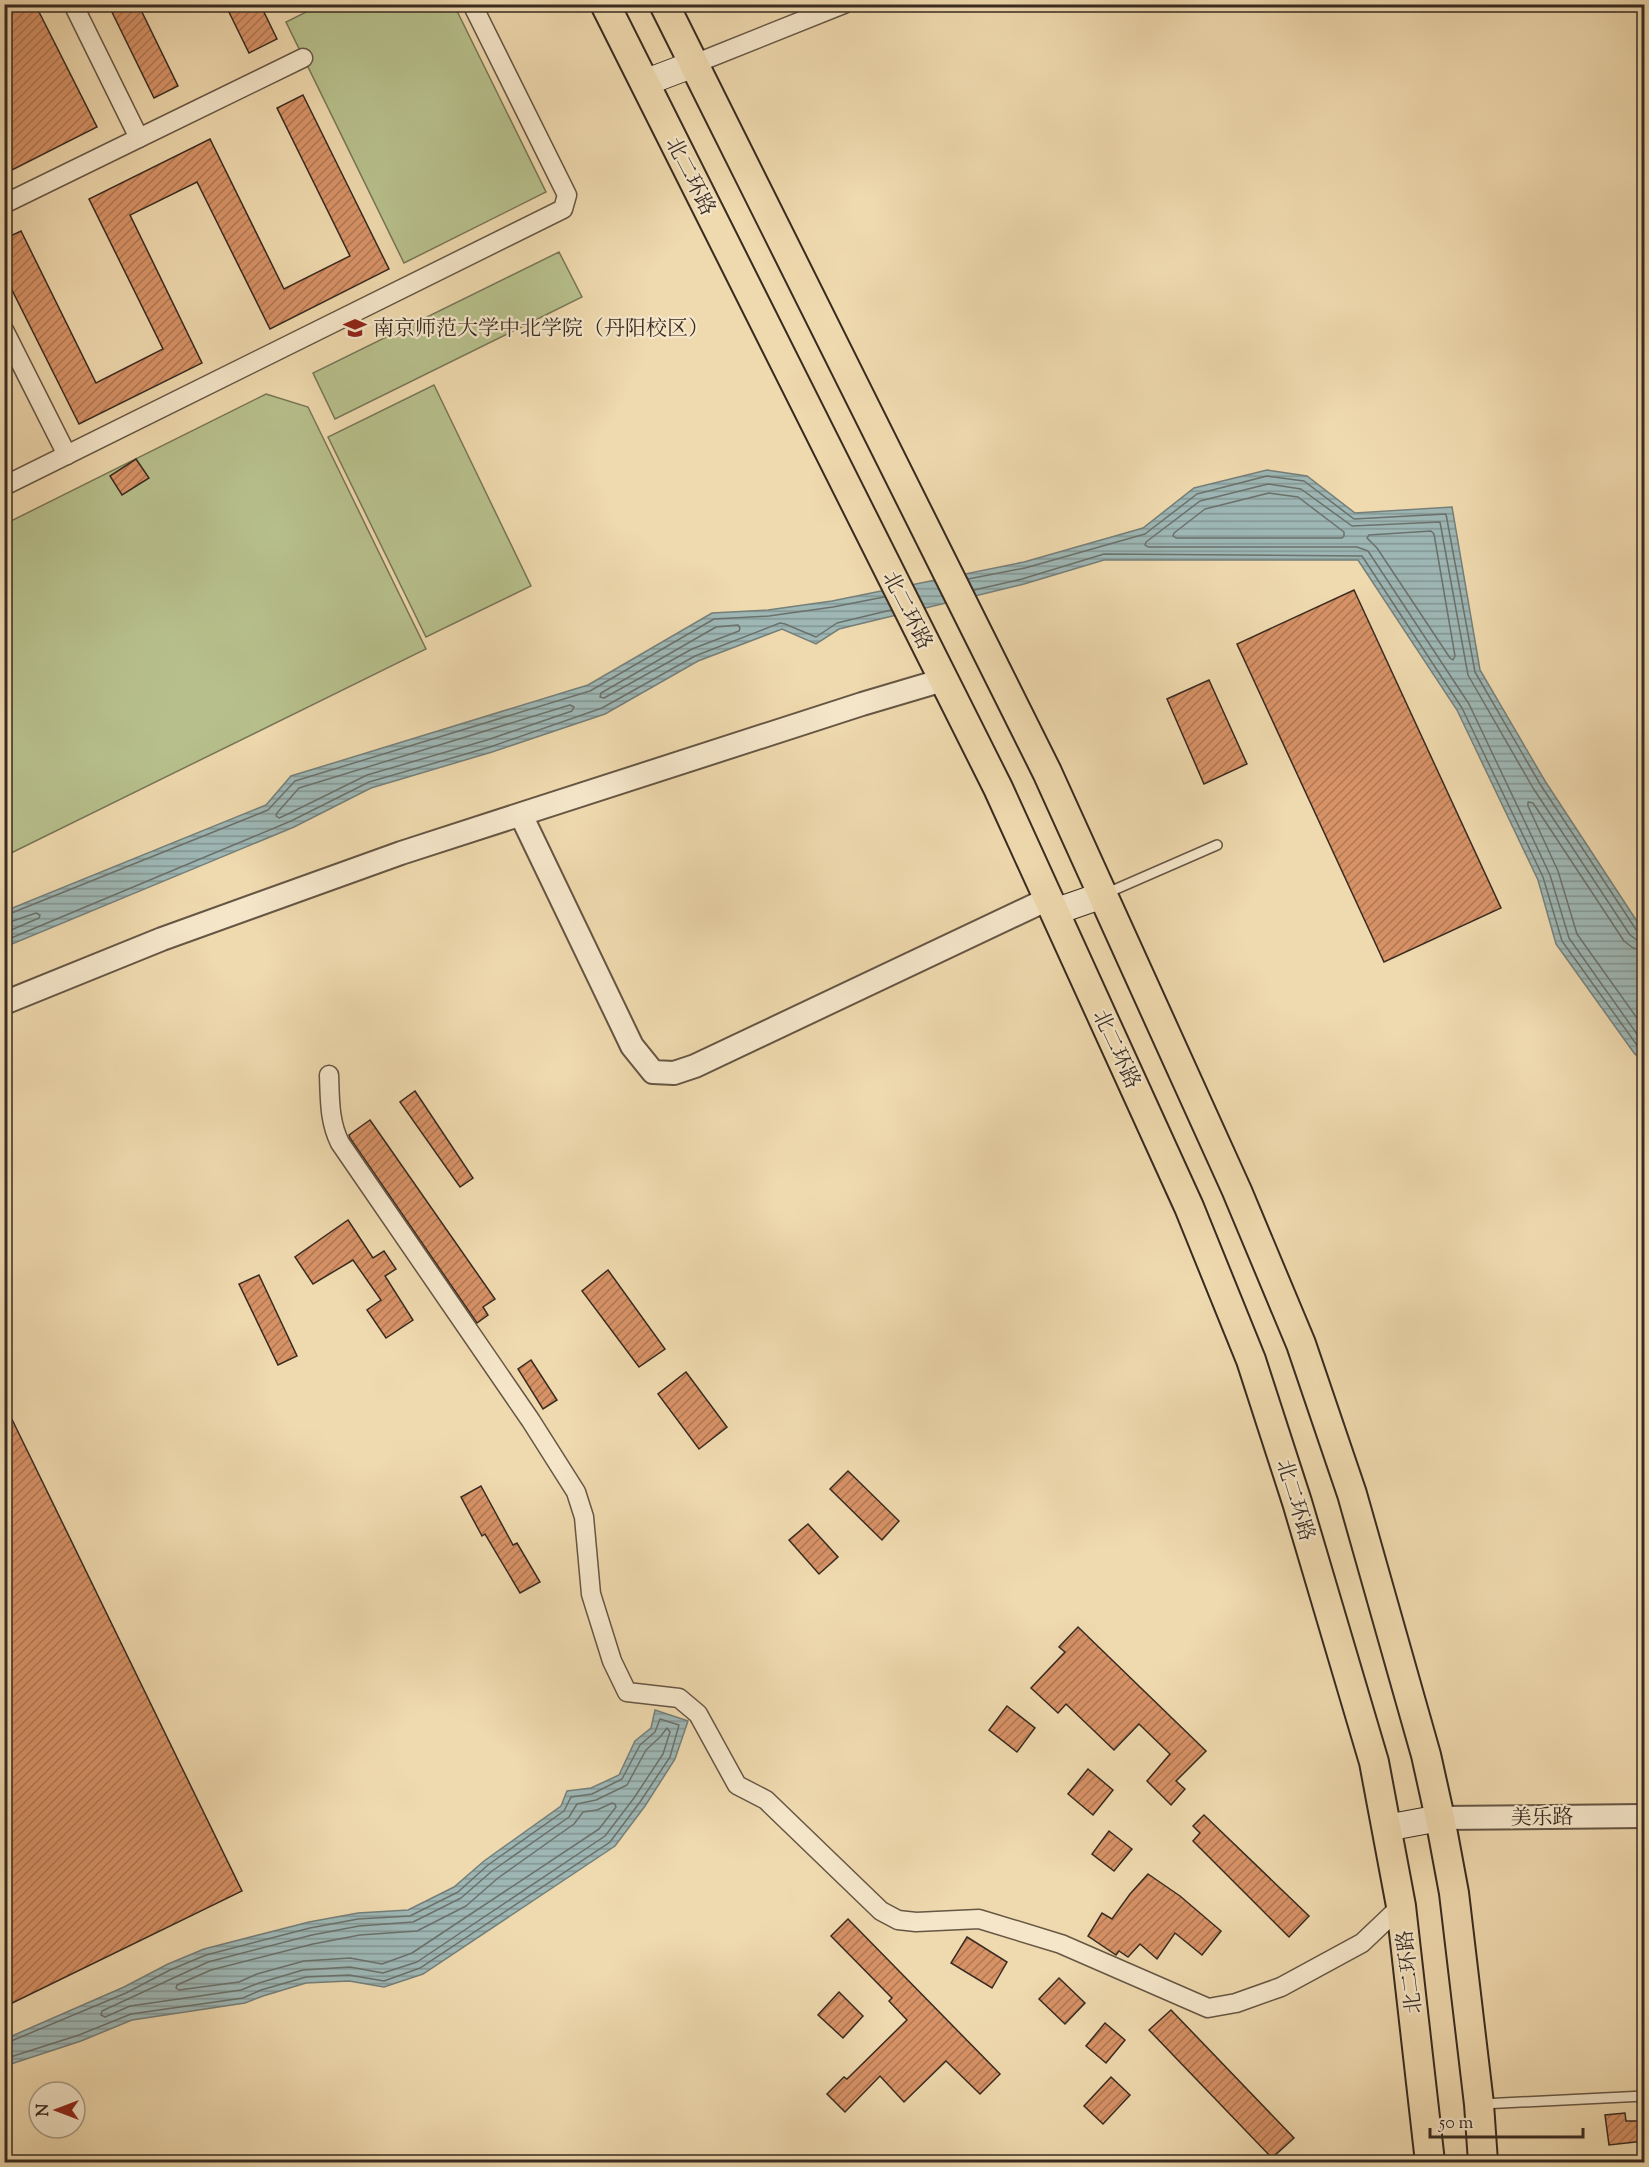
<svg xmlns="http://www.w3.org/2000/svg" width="1649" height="2167" font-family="'Sorts Mill Goudy','Noto Serif SC',serif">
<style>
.pitch{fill:#b7c08c;stroke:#787656;stroke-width:1.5}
.water{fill:url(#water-rules);stroke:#757f7a;stroke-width:1.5}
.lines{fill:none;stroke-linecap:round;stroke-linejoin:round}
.shore{stroke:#6b716b;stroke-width:1.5}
.building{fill:url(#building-hatch);stroke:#382b21;stroke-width:1.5}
.service-casing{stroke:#665644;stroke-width:12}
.minor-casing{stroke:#665644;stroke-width:21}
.tertiary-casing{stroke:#665644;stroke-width:26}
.secondary-casing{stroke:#382b21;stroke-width:28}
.primary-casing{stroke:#382b21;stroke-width:32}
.service{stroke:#f5e6ca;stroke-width:9}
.minor{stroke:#f5e6ca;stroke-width:18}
.tertiary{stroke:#f5e6ca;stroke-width:22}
.secondary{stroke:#f5e6ca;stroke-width:26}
.primary{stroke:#efd9ae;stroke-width:28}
.labels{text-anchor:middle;stroke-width:4.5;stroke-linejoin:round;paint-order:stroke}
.street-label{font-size:21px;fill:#382b21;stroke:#f5e6ca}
.poi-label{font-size:21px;fill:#382b21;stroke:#f5e6ca;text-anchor:start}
</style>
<defs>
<pattern id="water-rules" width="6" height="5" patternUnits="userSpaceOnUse" patternTransform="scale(1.5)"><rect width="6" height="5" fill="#9eb7b5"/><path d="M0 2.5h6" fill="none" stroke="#829593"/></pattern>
<pattern id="building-hatch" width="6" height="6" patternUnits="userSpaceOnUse" patternTransform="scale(1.5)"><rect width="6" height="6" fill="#d79266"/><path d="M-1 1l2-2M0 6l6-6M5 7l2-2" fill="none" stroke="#af7754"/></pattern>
</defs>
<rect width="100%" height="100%" fill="#efd9ae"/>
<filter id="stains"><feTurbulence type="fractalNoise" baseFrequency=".00333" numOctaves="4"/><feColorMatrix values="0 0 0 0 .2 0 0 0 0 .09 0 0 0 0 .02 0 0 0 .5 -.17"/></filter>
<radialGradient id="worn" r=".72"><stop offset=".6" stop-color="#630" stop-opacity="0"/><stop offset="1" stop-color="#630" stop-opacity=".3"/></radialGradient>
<g class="pitch">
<path d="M320,5h134l92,187 -142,71 -118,-241z"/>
<path d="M559,252l23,45 -247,122 -22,-46z"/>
<path d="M434,385l97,201 -105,51 -98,-200z"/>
<path d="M266,394l42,13 118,242 -421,207v-332z"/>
</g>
<g class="water">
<path d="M1267,470l40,6 48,37 97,-6 28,163 65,111 99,151v131l-10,-10 -78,-109 -18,-64 -81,-170 -99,-150h-254l-80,24 -185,45 -23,15 -34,-15 -84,32 -93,53 -113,38 -121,36 -77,39 -289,120v-36l261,-106 25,-29 297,-91 124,-72 56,-3 64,-9 192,-39 119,-34 51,-40z"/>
<path d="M655,1710l33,11 -13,38 -30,47 -30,40 -192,128 -39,13 -35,-6 -43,2 -43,13 -18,7 -113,17 -51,21 -76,25v-27l119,-52 44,-23 36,-15 105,-27 49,-9 50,-3 46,-23 30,-26 77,-55 6,-15 24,-3 28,-13 16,-34 16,-13z"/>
</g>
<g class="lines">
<g class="shore">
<path d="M1269,493l29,4 46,35v4l-2,2h-166l-3,-2 1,-3 31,-24z"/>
<path d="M1431,531l3,3 21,122 -2,4 -3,-2 -73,-110 -10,-10 2,-3z"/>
<path d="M968,579l57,-11 120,-34 52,-40 70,-18 37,5 50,38 92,-5 29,158 65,112 97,147 7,3"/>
<path d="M974,590l48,-11 82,-25 258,2 100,152 81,169 19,64 82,114"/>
<path d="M738,625l2,3 -1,3 -47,18 -88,49 -4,-1 1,-4 115,-66z"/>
<path d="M570,705l4,2 -2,4 -85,29 -120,35 -79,39 -9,4 -3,-2 1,-3 22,-25z"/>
<path d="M4,916l264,-106 27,-29 295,-90 124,-72 55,-3 64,-9 51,-10"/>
<path d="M4,924l32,-11 4,2 -1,3 -35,15"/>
<path d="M4,941l287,-120 78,-39 121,-35 112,-39 93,-52 85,-33 5,1 31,13 21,-14 54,-13"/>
<path d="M1644,942l-7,-2 -7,-5 -97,-147 -65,-113 -28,-153 -88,4 -51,-37 -33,-5 -68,17 -54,41 -1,3 3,2h209l11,4 101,153 81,171 19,63 75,106"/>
<path d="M1644,951l-11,-3 -9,-7 -91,-138 -5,-1v4l30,65 19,63 67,94"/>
<path d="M667,1728l3,4 -7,22 -29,44 -29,38 -188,126 -34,11 -33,-6 -47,3 -44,13 -18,7 -111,16 -25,11 -4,-2 1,-4 106,-49 104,-27 47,-9 54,-4 48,-24 31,-27 77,-54 8,-13 19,-4 31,-15 19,-35 14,-13z"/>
<path d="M612,1803l3,1 1,3 -17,22 -187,124 -30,11 -32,-6 -46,3 -47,13 -18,8 -60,8 -3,-2 1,-3 34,-15 102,-26 47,-9 57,-4 49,-25 32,-28 76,-54 9,-12 14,-2z"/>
<path d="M4,2044l122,-51 44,-23 36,-15 104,-27 48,-9 52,-3 48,-24 30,-27 76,-54 7,-14 21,-3 30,-15 18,-34 15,-13 5,-13 19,6 -9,32 -30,45 -30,40 -190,126 -36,13 -35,-6 -43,2 -45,13 -18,8 -112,16 -52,21 -75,24"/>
</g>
</g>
<g class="building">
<path d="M4,4h31l62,123 -93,47z"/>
<path d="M108,4h30l40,82 -24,12z"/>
<path d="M225,4h35l17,35 -28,14z"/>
<path d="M303,95l86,174 -119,60 -73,-147 -67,33 72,148 -123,61 -75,-150v-35l17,-8 75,152 67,-34 -74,-150 121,-60 74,150 66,-33 -73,-148z"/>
<path d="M136,459l13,19 -27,17 -12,-19z"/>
<path d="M1354,590l147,318 -117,54 -147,-318z"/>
<path d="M1209,680l38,84 -43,20 -37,-85z"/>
<path d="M415,1091l58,87 -13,9 -60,-85z"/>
<path d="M370,1120l125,179 -12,8 5,8 -11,8 -127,-185 -1,-3z"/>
<path d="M348,1220l25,38 11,-7 12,18 -11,7 28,44 -27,18 -19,-28 14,-10 -28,-40 -40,24 -18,-27z"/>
<path d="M608,1270l57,79 -26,18 -57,-76z"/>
<path d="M259,1275l38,81 -19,9 -39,-81z"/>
<path d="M531,1360l26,40 -14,9 -25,-40z"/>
<path d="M686,1372l41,55 -28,22 -41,-55z"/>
<path d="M4,1403l238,488 -238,116z"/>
<path d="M848,1471l51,50 -17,19 -52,-51z"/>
<path d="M481,1486l32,59 4,-2 23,39 -20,11 -35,-59 -3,2 -21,-39z"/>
<path d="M808,1524l30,33 -19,17 -30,-34z"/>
<path d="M1078,1627l128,124 -30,30 9,8 -14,16 -24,-24 23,-27 -31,-30 -25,26 -48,-46 -8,9 -27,-25 34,-36 -6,-5z"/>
<path d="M1007,1706l28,22 -18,24 -28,-22z"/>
<path d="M1088,1769l25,21 -20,25 -25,-21z"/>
<path d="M1204,1815l105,101 -20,21 -96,-96 7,-8 -7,-7z"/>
<path d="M1109,1831l23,18 -18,22 -22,-17z"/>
<path d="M1148,1874l32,22 41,35 -19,24 -27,-22 -18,26 -17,-15 -12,13 -9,-6 -3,4 -28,-19 14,-23 10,6 18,-25z"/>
<path d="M848,1919l152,155 -20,20 -34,-33 -42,41 -24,-26 -35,36 -18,-18 17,-17 3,2 60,-59 -18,-19 3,-3 -61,-62z"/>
<path d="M967,1937l40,25 -15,26 -41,-25z"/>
<path d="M1059,1978l26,25 -20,21 -26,-25z"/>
<path d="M839,1992l24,24 -20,22 -25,-23z"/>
<path d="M1171,2010l123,128 -22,20 -123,-128z"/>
<path d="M1105,2023l20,17 -19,23 -20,-17z"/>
<path d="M1111,2077l19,18 -27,29 -19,-18z"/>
<path d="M1625,2113l1,8h18v20l-35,4 -4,-30z"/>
</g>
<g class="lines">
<g class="service-casing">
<g id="service">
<path d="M1107,893l110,-48"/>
<path d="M1482,2104l162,-8"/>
</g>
</g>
<g class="minor-casing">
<g id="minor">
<path d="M73,4l66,134 164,-80"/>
<path d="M694,64l150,-60"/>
<path d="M4,204l135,-66"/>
<path d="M4,330l63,125"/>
<path d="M4,486l559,-277 4,-14 -95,-191"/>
<path d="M329,1075c1,24 0,46 11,68l191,278 45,71 8,25 7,77 21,67 15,31 52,6 19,16 39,71 29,15 115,111 17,9 18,2 63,-3 82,25 147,64 28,-5 45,-16 81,-44 39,-37"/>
</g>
</g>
<g class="tertiary-casing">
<g id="tertiary">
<path d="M521,815l111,231 21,26 21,1 21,-7 353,-167"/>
<path d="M4,1003l158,-64 239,-86 461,-149 81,-24"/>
<path d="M1440,1818l204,-2"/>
</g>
</g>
<g class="secondary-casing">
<g id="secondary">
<path d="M644,83l50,-19"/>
<path d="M1054,912l49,-17"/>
<path d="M1386,1828l54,-10"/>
</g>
</g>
<g class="primary-casing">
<g id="primary">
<path d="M605,4l393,784 191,419 62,153 46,142 77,260 27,144 29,256"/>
<path d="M664,4l383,768 190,419 64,153 51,150 74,261 14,63 14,75 25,211 4,58"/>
</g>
</g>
<use href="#service" class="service"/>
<use href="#minor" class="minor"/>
<use href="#tertiary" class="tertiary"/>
<use href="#secondary" class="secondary"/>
<use href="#primary" class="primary"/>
</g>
<defs>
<g id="university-bare" transform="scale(1.8)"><path d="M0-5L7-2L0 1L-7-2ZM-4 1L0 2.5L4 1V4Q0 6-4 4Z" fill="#8f2418" stroke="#f5e6ca" stroke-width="2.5" paint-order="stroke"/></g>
</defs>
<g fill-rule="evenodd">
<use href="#university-bare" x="355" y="328"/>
</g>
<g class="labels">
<g class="street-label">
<text transform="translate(691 176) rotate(63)" y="7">北二环路</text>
<text transform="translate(908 610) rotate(63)" y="7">北二环路</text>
<text transform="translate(1117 1049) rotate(65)" y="7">北二环路</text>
<text transform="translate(1296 1500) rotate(73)" y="7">北二环路</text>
<text transform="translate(1542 1817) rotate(-1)" y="7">美乐路</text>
<text transform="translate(1409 1972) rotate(-97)" y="7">北二环路</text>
</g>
<g class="poi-label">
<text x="373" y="335">南京师范大学中北学院（丹阳校区）</text>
</g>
</g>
<rect width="1649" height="2167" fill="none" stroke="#efd9ae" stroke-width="24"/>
<rect x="6" y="6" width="1637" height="2155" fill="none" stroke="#382b21" stroke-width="3"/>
<rect x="12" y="12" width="1625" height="2143" fill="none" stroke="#382b21" stroke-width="1.5"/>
<g transform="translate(57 2110) rotate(270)"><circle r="28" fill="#f5e6ca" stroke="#a99b86" stroke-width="1.5"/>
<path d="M0-4.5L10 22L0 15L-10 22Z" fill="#8f2418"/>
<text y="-9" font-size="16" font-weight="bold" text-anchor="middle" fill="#382b21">N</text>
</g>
<path d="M1430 2128v9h153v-9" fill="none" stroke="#382b21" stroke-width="3"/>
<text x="1439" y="2128" font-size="18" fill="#382b21" stroke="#f5e6ca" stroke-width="4.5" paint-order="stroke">50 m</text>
<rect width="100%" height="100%" filter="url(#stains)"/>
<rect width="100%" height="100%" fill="url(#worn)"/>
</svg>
